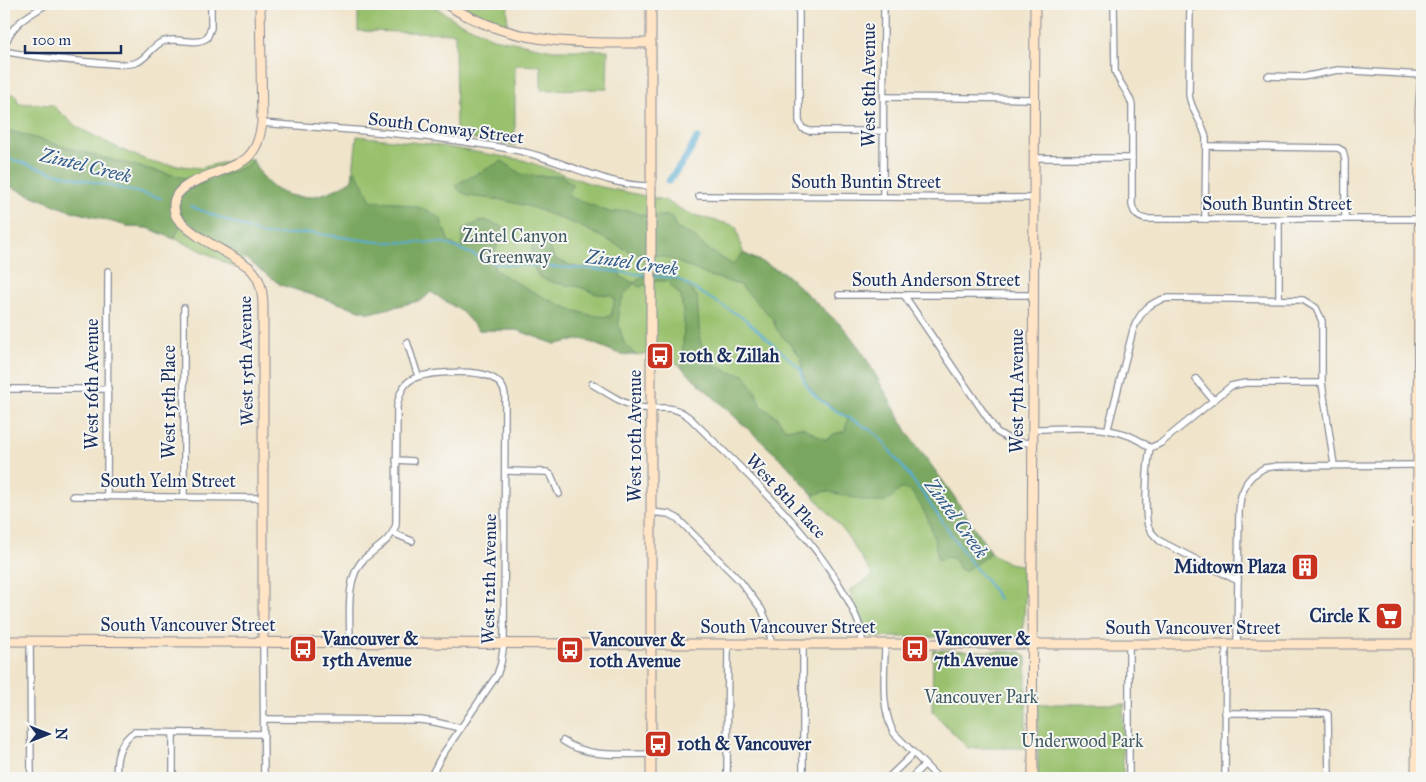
<svg xmlns="http://www.w3.org/2000/svg" width="1426" height="782" font-family="'IM FELL Great Primer',serif">
<style>
.green{fill:#99c16d;stroke:#5a7866}
.forest{fill:#7aa760;stroke:#4a6b5f}
.lines{fill:none;stroke-linecap:round;stroke-linejoin:round}
.stream{stroke:#56abd2;stroke-width:2}
.canal{stroke:#56abd2;stroke-width:7}
.street-casing{stroke:#868a94;stroke-width:8}
.secondary-casing{stroke:#868a94;stroke-width:11}
.street{stroke:#fff;stroke-width:5.5}
.secondary{stroke:#ffe4c6;stroke-width:9}
.labels{text-anchor:middle;stroke-width:4;stroke-linejoin:round;paint-order:stroke}
.street-label{font-size:18px;fill:#1b2f5e;stroke:#f6f6f2}
.park-label{font-size:18px;fill:#415b62;stroke:#f6f6f2}
.poi-label{font-size:18px;font-weight:bold;fill:#1b2f5e;stroke:#f6f6f2;text-anchor:start}
.water-label{font-size:19px;font-style:italic;fill:#305a87;stroke:#f6f6f2}
</style>
<rect width="100%" height="100%" fill="#f6f6f2"/>
<filter id="ink" filterUnits="userSpaceOnUse"><feTurbulence type="fractalNoise" baseFrequency=".02" numOctaves="2"/><feDisplacementMap in="SourceGraphic" scale="10" xChannelSelector="R" yChannelSelector="G"/><feConvolveMatrix kernelMatrix="1 2 1 2 8 2 1 2 1" color-interpolation-filters="sRGB"/></filter>
<filter id="wash" filterUnits="userSpaceOnUse"><feTurbulence type="fractalNoise" baseFrequency=".0096" numOctaves="4" result="noise"/><feDisplacementMap in="SourceGraphic" scale="20" xChannelSelector="R" yChannelSelector="G"/><feGaussianBlur stdDeviation="1.12" result="paint"/><feColorMatrix in="noise" values="0 0 0 0 0 0 0 0 0 0 0 0 0 0 0 0 0 1.4 0 .05"/><feComposite in="paint" operator="in"/></filter>
<g filter="url(#wash)">
<rect width="100%" height="100%" fill="#f0e4ca"/>
<g class="green">
<path d="M358,4h73l24,16 38,18 60,12h55l-1,39 -66,1v-24l-26,-1v81l-59,-10 -1,-103 -97,-2z"/>
<path d="M461,4h47l-1,22 -18,-7z"/>
<path d="M4,92l12,3 2,8 34,2 25,22 45,23 32,13 46,5 41,-10 11,1c6,11 12,22 22,29 25,17 55,7 78,-8l5,-44 72,8 94,16 74,26 67,14 26,14 46,12 7,27 41,20 61,56 18,24 46,82 44,60 33,52 5,6 17,10 19,3 -4,68 -5,3h-146l-3,-2 -20,-44 24,-15 -29,-45 -57,-66 -69,-66 -52,-45 -44,1 -39,-16 -28,5 -38,-14h-38l-18,-19 -30,-19 -9,8 -52,13 -89,-28 -36,-27 -9,10 -46,-23 -42,-17 -17,-1 -66,-18 -61,-25z"/>
<path d="M933,650l88,2 5,5v91h2h-60l-36,-37z"/>
<path d="M1038,704h87l-2,9v65h-85z"/>
</g>
<g class="forest">
<path d="M4,129l100,29 85,21 -10,6 -7,11 2,21 6,10 -6,12 -26,-11 -17,-1 -66,-18 -61,-25z"/>
<path d="M252,159c6,11 12,22 22,29 25,17 55,7 78,-8l2,-12 10,17 7,16 25,1 29,7 15,9 9,24 12,7 2,-20 21,-9 19,7 -8,25 -1,17c27,17 86,52 117,47l4,-16 -4,-5 -14,-1 -17,-7 -25,-4 -16,-6 -8,-15 2,-24h11l11,21c19,8 27,13 46,3l17,7 3,8 13,6 12,-9 20,-1 18,9 13,14 3,45 10,20 18,11 17,3 10,16 6,15 16,11 8,12 17,-2 24,13 8,-6 11,-3 3,-13 -32,-22 -12,-16 -3,-23 -24,-27 -5,-12 -32,-33 -33,-10 -41,-18 -35,-5 -53,-27 -47,-18 -29,-7 -33,-4 -9,-5 -5,-6 47,-24 19,13 15,2h26l11,9 -6,11 45,17c16,-6 21,0 36,3 8,2 14,-2 24,1l4,11 17,8 13,12 27,17 10,-12 41,20 61,56 18,24 46,82 44,60 38,58 -26,18 -5,-2 -7,-11 -8,-1 -7,4c-4,-29 -10,-49 -29,-72h-8l-16,13h-14l-45,-11 -13,4 -26,-30 -105,-97 2,-46 -3,-26 -14,-15h-11l-17,6 -5,-4 -10,12 -6,15 1,16 5,17 12,12h-14l-39,-16 -28,5 -38,-14h-38l-18,-19 -30,-19 -9,8 -52,13 -89,-28 -36,-27 -34,-20 -28,-21 -4,-7v-8l3,-7 8,-7 56,-22z"/>
</g>
<g class="lines">
<g class="stream">
<path d="M4,157l47,15 110,26"/>
<path d="M190,206l74,29 48,-2 65,9 67,1 53,21 94,5 56,6"/>
<path d="M654,276l22,2 69,41 56,50c3,34 49,46 72,63 8,5 14,15 20,23 27,32 50,68 74,102 11,15 23,27 32,42"/>
</g>
<path class="canal" d="M669,181l17,-23 11,-20"/>
</g>
</g>
<g filter="url(#ink)">
<g class="lines">
<g class="street-casing">
<g id="street">
<path d="M799,4v117l3,7 7,3h75"/>
<path d="M1114,4l1,67c4,13 14,21 17,34v100c2,8 5,12 13,14h274"/>
<path d="M1190,4l-1,91c2,16 14,27 17,43l-1,81"/>
<path d="M1281,4h76"/>
<path d="M4,48c7,-25 23,-31 43,-44"/>
<path d="M4,51c31,7 64,9 96,12 11,0 24,3 35,0 13,-4 17,-19 30,-22 14,-4 30,5 42,-3l4,-10v-24"/>
<path d="M1268,76l35,1 35,-7 84,5"/>
<path d="M884,97l151,2"/>
<path d="M262,123c84,7 170,11 253,27 47,9 88,36 136,36"/>
<path d="M1206,146l132,2 5,3 2,9v59"/>
<path d="M1034,158h98"/>
<path d="M699,196l335,2"/>
<path d="M883,197l1,-193"/>
<path d="M1279,219v79"/>
<path d="M839,295h195"/>
<path d="M904,295l93,137 17,10 19,1"/>
<path d="M184,308v189"/>
<path d="M407,342l11,34"/>
<path d="M1196,379l17,21"/>
<path d="M592,384c14,8 30,20 46,23 21,5 31,-6 52,11 56,56 121,112 158,182 7,14 14,27 14,43"/>
<path d="M4,389h104"/>
<path d="M1108,428l25,-98c7,-18 17,-29 36,-32l134,2 13,8 6,13v62l12,82"/>
<path d="M1033,429c40,0 84,-8 117,19l11,-5 70,-57 14,-3h77"/>
<path d="M1150,448c-3,16 -6,63 -2,78 3,7 7,10 12,15l78,40"/>
<path d="M396,460l17,1"/>
<path d="M505,471l42,1 4,3 8,19"/>
<path d="M73,496l190,2"/>
<path d="M107,497l1,-226"/>
<path d="M651,512l18,2 8,4 63,63 22,29 7,16 2,17"/>
<path d="M393,533l19,8"/>
<path d="M30,641l1,137"/>
<path d="M263,641l1,137"/>
<path d="M350,642c0,-25 -5,-65 14,-83 13,-12 26,-17 32,-34l1,-119c2,-9 4,-18 11,-24 12,-11 66,-12 80,-6 9,3 16,10 17,19l-1,248 -3,20 -4,12 -56,82 -11,21"/>
<path d="M885,643c0,30 -5,61 8,89l45,46"/>
<path d="M1237,644l2,-133 2,-15 6,-14 5,-6 12,-8 14,-2 140,-1"/>
<path d="M1225,713h100l3,1 1,64"/>
<path d="M264,719l156,1 15,2 25,6"/>
<path d="M563,741c25,17 58,13 88,13"/>
<path d="M117,778c-2,-18 1,-35 17,-46l130,2"/>
<path d="M173,778v-45"/>
<path d="M727,778l1,-135"/>
<path d="M803,778v-135"/>
<path d="M888,778l26,-25"/>
<path d="M911,778l13,-13"/>
<path d="M1129,778v-134"/>
<path d="M1225,778l1,-134"/>
</g>
</g>
<g class="secondary-casing">
<g id="secondary">
<path d="M260,4l2,119c-2,13 -5,26 -15,35 -17,15 -75,21 -73,48 0,5 1,10 5,14 20,21 48,31 71,48 10,10 12,21 13,35v338"/>
<path d="M446,4c66,42 130,39 205,39"/>
<path d="M4,641l588,3h830"/>
<path d="M651,778v-774"/>
<path d="M1033,778l-1,-195 3,-579"/>
<path d="M1416,778l4,-668 2,-29"/>
</g>
</g>
<use href="#street" class="street"/>
<use href="#secondary" class="secondary"/>
</g>
</g>
<defs>
<g id="bus-square" transform="scale(1.4375)"><rect x="-9" y="-9" width="18" height="18" rx="4" fill="#c8321e" stroke="#f6f6f2"/><path d="M-5-6H5V4H4V6H2V4H-2V6H-4V4H-5ZM-3.5-4V0h7V-4ZM-3.5 1.2v1.5H-2V1.2ZM2 1.2v1.5H3.5V1.2Z" fill="#fff"/></g>
<g id="building-square" transform="scale(1.4375)"><rect x="-9" y="-9" width="18" height="18" rx="4" fill="#c8321e" stroke="#f6f6f2"/><path d="M-4-6H4V6H1V3H-1V6H-4ZM-2.5-4.3h1.7v1.8h-1.7ZM.8-4.3h1.7v1.8H.8ZM-2.5-1h1.7V.8h-1.7ZM.8-1h1.7V.8H.8Z" fill="#fff"/></g>
<g id="supermarket-square" transform="scale(1.4375)"><rect x="-9" y="-9" width="18" height="18" rx="4" fill="#c8321e" stroke="#f6f6f2"/><path d="M-6-5.5h2.5l.6 2H6L4.5 2H-2.5L-4.4-4H-6ZM-1.5 3.2a1.3 1.3 0 1 0 .1 0ZM3 3.2a1.3 1.3 0 1 0 .1 0Z" fill="#fff"/></g>
</defs>
<g fill-rule="evenodd">
<use href="#bus-square" x="660" y="356"/>
<use href="#building-square" x="1305" y="567"/>
<use href="#supermarket-square" x="1389" y="616"/>
<use href="#bus-square" x="303" y="649"/>
<use href="#bus-square" x="915" y="649"/>
<use href="#bus-square" x="570" y="650"/>
<use href="#bus-square" x="658" y="744"/>
</g>
<g class="labels">
<g class="street-label">
<text transform="translate(869 85) rotate(-90)" y="6">West 8th Avenue</text>
<text transform="translate(446 128) rotate(7)" y="6">South Conway Street</text>
<text x="866" y="188">South Buntin Street</text>
<text x="1277" y="210">South Buntin Street</text>
<text x="936" y="286">South Anderson Street</text>
<text transform="translate(246 361) rotate(-91)" y="6">West 15th Avenue</text>
<text transform="translate(92 384) rotate(-90)" y="6">West 16th Avenue</text>
<text transform="translate(1017 391) rotate(-90)" y="6">West 7th Avenue</text>
<text transform="translate(169 402) rotate(-90)" y="6">West 15th Place</text>
<text transform="translate(635 436) rotate(-90)" y="6">West 10th Avenue</text>
<text x="168" y="487">South Yelm Street</text>
<text transform="translate(786 496) rotate(47)" y="6">West 8th Place</text>
<text transform="translate(489 579) rotate(-89)" y="6">West 12th Avenue</text>
<text x="188" y="631">South Vancouver Street</text>
<text x="788" y="633">South Vancouver Street</text>
<text x="1193" y="634">South Vancouver Street</text>
</g>
<g class="park-label">
<text x="515" y="242">Zintel Canyon<tspan x="515" dy="21">Greenway</tspan></text>
<text x="981" y="703">Vancouver Park</text>
<text x="1082" y="747">Underwood Park</text>
</g>
<g class="poi-label">
<text x="679" y="362">10th &amp; Zillah</text>
<text x="1286" y="573" text-anchor="end">Midtown Plaza</text>
<text x="1370" y="622" text-anchor="end">Circle K</text>
<text x="322" y="645">Vancouver &amp;<tspan x="322" dy="21">15th Avenue</tspan></text>
<text x="934" y="645">Vancouver &amp;<tspan x="934" dy="21">7th Avenue</tspan></text>
<text x="589" y="646">Vancouver &amp;<tspan x="589" dy="21">10th Avenue</tspan></text>
<text x="677" y="750">10th &amp; Vancouver</text>
</g>
<g class="water-label">
<text transform="translate(86 165) rotate(14)" y="7">Zintel Creek</text>
<text transform="translate(632 262) rotate(8)" y="7">Zintel Creek</text>
<text transform="translate(957 518) rotate(54)" y="7">Zintel Creek</text>
</g>
</g>
<rect width="1426" height="782" fill="none" stroke="#f6f6f2" stroke-width="20"/>
<g transform="translate(48 734) rotate(90)" stroke="#f6f6f2" stroke-width="4" paint-order="stroke">
<path d="M0-4L9 19L0 12L-9 19Z" fill="#1b2f5e"/>
<text y="-8" font-size="14" font-weight="bold" text-anchor="middle" fill="#1b2f5e">N</text>
</g>
<path d="M25 45v8h96v-8" fill="none" stroke="#1b2f5e" stroke-width="2.5"/>
<text x="32" y="45" font-size="15" fill="#1b2f5e" stroke="#f6f6f2" stroke-width="4" paint-order="stroke">100 m</text>
</svg>
